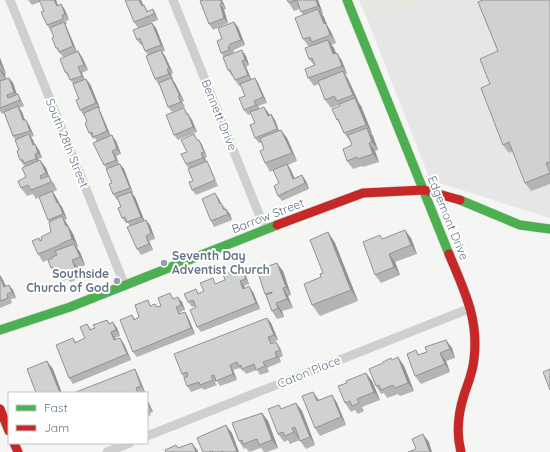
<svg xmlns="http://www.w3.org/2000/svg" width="550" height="452" font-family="Quicksand,sans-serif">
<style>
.built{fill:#e5e6e5}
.green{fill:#e4e8e1}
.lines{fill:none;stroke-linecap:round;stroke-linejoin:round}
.fast-casing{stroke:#d0d2d3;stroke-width:10}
.jam-casing{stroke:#d0d2d3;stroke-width:10}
.street{stroke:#ced0d0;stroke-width:9}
.fast{stroke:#4caf50;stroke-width:9}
.jam{stroke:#c62828;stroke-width:9}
.wall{fill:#b3b4b4}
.shaded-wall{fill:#929292}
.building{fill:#d0d1d1;stroke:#929292}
.poi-dot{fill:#96a1ac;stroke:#fff;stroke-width:1.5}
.labels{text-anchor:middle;stroke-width:4;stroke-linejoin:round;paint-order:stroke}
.street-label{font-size:12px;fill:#637485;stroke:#fff}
.poi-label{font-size:12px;font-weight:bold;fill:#637485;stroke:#fff;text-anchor:start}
</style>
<rect width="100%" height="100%" fill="#f5f5f3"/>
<path class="built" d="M422,0h128v218l-120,-38 -62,-159z"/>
<path class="green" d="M359,0h63l-54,21z"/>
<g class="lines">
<g class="fast-casing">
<g id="fast">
<path d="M347,0l102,254"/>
<path d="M460,200l60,25 30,4"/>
<path d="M0,330l70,-23 207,-82"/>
</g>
</g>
<g class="jam-casing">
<g id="jam">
<path d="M277,225l86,-32 61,-3 36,10"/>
<path d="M449,254c15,36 30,65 25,105 -1,13 -6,24 -10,36 -6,19 -8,38 -3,57"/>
<path d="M0,409l9,22"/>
<path d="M14,443l4,9"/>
</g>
</g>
<g class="street">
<path d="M10,0l115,286"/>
<path d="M173,0l92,229"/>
<path d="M147,436l324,-128"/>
<path d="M107,452l23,-9"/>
</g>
<use href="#fast" class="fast"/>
<use href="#jam" class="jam"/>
</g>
<g class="wall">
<path d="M28,0h28l2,5 3,-1 4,6 4,10 -3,1 1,3 -2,1 2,3 10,24 -14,5 -2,-3h-1l-4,-6 -2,-11 -3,-6 -4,-6 -3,-14 -4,-9 -8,3z"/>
<path d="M125,0h16l2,5 5,6 5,-2 3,6 2,5 -20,8 -4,-6z"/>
<path d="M200,0h22l4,9 -2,1 4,13 -15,7 -4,-6z"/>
<path d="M287,0h31l5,14h-1l2,3 3,8 4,7 5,11 -5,2 3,3 2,5h1l5,8 5,13h-2l3,5 11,24 2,3 11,27h-1l2,3 5,14 -3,1 4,11 -16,5 -1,-1 -9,3 -6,-8 5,-16 -1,-4h-1l-6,-8 -3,-7 -4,-6 3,-14 -1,-1 -8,3 -6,-8 -6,-16 -5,2 -6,-8 6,-13 -5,-6v-12l-6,-8v-24l-3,-6 -6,2 -5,-8z"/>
<path d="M550,0v184l-19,7 -6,-8 -12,-32 -4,2 -6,-8 -13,-61 8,-33z"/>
<path d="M234,22l4,5 7,18 -11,5v2l-2,1v1l14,2 3,9 -3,2 5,12 4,-1 3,5 9,20 -9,3 1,3 9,3 1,3 2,-1 4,6 4,11 8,7 10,23 -9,4 3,5 3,8 12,3 3,8 -27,12 -4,-5 1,-13 -5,-13 -4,2 -5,-9 -1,-14 -2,-7 -3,1 -4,-5v-15l-4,-9 -3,1 -4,-5 1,-14 -4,-11 -2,1 -4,-6 -2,-4h-1l-4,-6 -4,-13 -3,-4 1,-14z"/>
<path d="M152,23l4,5 9,23 -3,1 3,4 8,17 -2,1 2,5v1l2,3 9,18 -2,1 3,5 -13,5 -4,-5 -8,-22h-1l-4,-6 -7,-24 -3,-4 -3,-6h-1l-4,-5z"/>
<path d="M78,51l4,6 6,13 -6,3 3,7 5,4 10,24 -1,1 2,4 10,23 5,5 5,13 -5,2 3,8 5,5 9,24 -1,1 3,3 9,23 6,5 5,14 -6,2 4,9 -12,5 -4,-6 -7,-23 -2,-3h-2l-4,-5 -1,-11 -3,-8 -1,1 -4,-6 -1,-11 -5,-14 -3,-4 -7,-23 -2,-4 -2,1 -4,-6 -2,-11 -2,-6h-1l-4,-6 -1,-11 -6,-15 -8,-12z"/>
<path d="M0,58l6,16 -1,1 1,4 3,-1 4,5 4,11 4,6 3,6 -5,2 3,4 3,8 4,5 5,11 -3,1 2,3 2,5 4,5 3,8 -4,1 1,2 7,7 4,11 4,5 3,6 -4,2 9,15 5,12 -2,1 8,14 5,13 -1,1 3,4 5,13 -7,4 4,9 -12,4 -2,-3 -5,2 -5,-6 -2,1 -5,-8 2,-10 -10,4 -5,-8 1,-16 2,2h1l9,-8 -2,-10 -10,-25 -3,2 -3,-5 -6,2 -6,-8 5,-11v-11h-2l-4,-6 -1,-10 -4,-11 -2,-3 -9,-23 -2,1 -2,-3z"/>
<path d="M184,108l8,12 5,12 -19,8 -4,-5z"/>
<path d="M199,140l3,5 5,12 -2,1 1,3 4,6 8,19 -22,9 -4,-5 1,-9 -4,-12 -3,-5 1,-12z"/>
<path d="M219,199l2,4 9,11 2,6 -18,7 -3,-6z"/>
<path d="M328,232l7,11 23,58 -38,15 -8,-11 11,-32z"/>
<path d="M383,238h28l6,16 -22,8 5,13 -19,8 -6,-8z"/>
<path d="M242,271l4,5 3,8 -5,2 1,2 8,4 7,17 -59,23 -4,-5 -2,-21 -3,1 -4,-5 11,-9 5,-2 13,-7 8,-4 7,-5z"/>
<path d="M283,271l8,24 -3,1 5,12 -11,3 2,6 -7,2 -5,-8 -7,-17z"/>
<path d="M0,275l3,5 3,6 7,4 3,8 -5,1 1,4 -12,5z"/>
<path d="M174,298l8,4 3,8 -5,2v2l5,-2 3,5 7,17 -58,23 -4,-5 -1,-37 3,4 4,-2 13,-12 3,-1 2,3z"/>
<path d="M267,318l4,5 7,17 -6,3v1l4,-2 4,6 3,8 -4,2 2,4 -14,6 2,4 -9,3 -3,-5 -11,4 -2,-3h-1l-3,-3 -7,2 4,10 -17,6 -3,-5 -2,1 2,3 -13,5 -2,-2 -11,4 -4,-6 -3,-8 -2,-4z"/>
<path d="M107,320l3,4 7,4 3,8 -5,2 1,2 4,-2 4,6 7,16 -58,24 -4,-6 4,-40 3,4 9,-4 2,-14 4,5 4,-1z"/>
<path d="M452,348l3,10 -9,3 4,11 -29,12 -6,-8 1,-26 3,5z"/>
<path d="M393,360l11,6 10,25 -14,5 -2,-2 -11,4 -3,-5 -3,1 -5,-8z"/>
<path d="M135,369l3,6 7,17 -3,1h-65z"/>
<path d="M366,373l6,8 8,19 -18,7 2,4 -6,3 -3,-4 -4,2 -6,-9 2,-20z"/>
<path d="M332,395l5,8 9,22 -26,11 -5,-8 4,-28z"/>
<path d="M147,399l6,13 -3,1 1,2 -4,2z"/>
<path d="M296,403l6,8 13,34 -9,4 -6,-8 -2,-5 2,4 -10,4 -2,-4 -4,2 -6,-8 1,-29 3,4z"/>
<path d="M262,413l6,8 10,27 -11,4h-3l-3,-4 -12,4 -3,-4 -2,1 -5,-8z"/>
</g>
<g class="shaded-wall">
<path d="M54,0h2l4,11 -3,-5z"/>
<path d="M139,0h2l5,11 -4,-5z"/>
<path d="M220,0h2l4,9z"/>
<path d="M316,0h2l5,14 -5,-8z"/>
<path d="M61,4l4,6 4,10 -4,-6z"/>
<path d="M220,4l4,6 4,13 -4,-5z"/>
<path d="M153,9l3,6 2,5 -4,-6z"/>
<path d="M318,9l6,8 3,8 4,7 5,11 -12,-19z"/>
<path d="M64,22l3,6 10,24 -4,-6z"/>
<path d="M234,22l4,5 7,18 -4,-5z"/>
<path d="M152,23l4,5 9,23 -4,-6z"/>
<path d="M328,40l6,8 5,14 -6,-8z"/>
<path d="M161,50l4,6 8,17 -4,-5z"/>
<path d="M242,50l4,6 3,9 -4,-5z"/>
<path d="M78,51l4,6 6,13 -4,-5z"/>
<path d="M337,53l5,8 5,13 -5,-8z"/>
<path d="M0,58l6,16 -5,-8 -1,-2z"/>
<path d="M242,61l4,6 6,14 -4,-6z"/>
<path d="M78,67l4,6 3,8 -3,-5z"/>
<path d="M0,68l5,7 2,5 -6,-8z"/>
<path d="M167,69l4,5 2,5 -4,-5z"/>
<path d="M343,71l5,8 11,24 -6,-8z"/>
<path d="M9,78l4,5 5,15 -4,-6z"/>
<path d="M171,78l4,5 9,18 -4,-5z"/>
<path d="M255,78l3,5 9,20 -4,-6z"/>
<path d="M86,79l4,5 10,24 -4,-5z"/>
<path d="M18,94l6,12 -4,-6z"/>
<path d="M178,96l4,6 3,5 -4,-5z"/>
<path d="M355,98l6,8 11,27 -6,-8z"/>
<path d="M254,101l4,5 2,4 -4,-5z"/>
<path d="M18,106l4,6 5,14 -4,-6z"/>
<path d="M98,107l3,6 10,24 -4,-6z"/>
<path d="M264,107l4,5 4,9 -4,-5z"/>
<path d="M188,114l4,6 5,12 -4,-5z"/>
<path d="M271,114l4,6 5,14 -3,-5z"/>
<path d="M26,120l3,5 5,11 -4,-5z"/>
<path d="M367,128l6,8 5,14 -6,-8z"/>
<path d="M281,130l6,8 10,23 -5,-8z"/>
<path d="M29,134l4,6 4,11 -4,-6z"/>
<path d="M112,135l4,6 5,13 -4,-5z"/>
<path d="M199,140l3,5 5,12 -3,-5z"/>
<path d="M369,143l6,8 4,11 -6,-8z"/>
<path d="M35,144l4,6 3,8 -4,-5z"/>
<path d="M112,151l4,5 3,10 -3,-6z"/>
<path d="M201,153l4,5 2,5 -4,-5z"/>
<path d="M35,154l3,5 2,6 -4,-6z"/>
<path d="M40,160l6,8 4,11 4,5 3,6 -11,-17z"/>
<path d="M120,164l4,5 9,24 -3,-5z"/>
<path d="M287,164l4,6 6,14 -4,-5z"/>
<path d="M302,175l4,6 3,8 -4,-6z"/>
<path d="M52,191l4,6 3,6 -1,-1 4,5 5,12 -4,-5 -6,-11z"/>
<path d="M131,192l4,5 10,25 -4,-5z"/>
<path d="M215,193l4,6 4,10 -3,-5z"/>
<path d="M226,209l4,5 2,6 -4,-6z"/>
<path d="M62,216l11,18 5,13 -6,-8z"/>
<path d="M146,220l4,5 5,14 -4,-6z"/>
<path d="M405,230l6,8 6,16 -6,-9z"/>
<path d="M328,232l7,11 23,58 -7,-11z"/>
<path d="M146,236l3,5 4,9 -4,-6z"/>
<path d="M74,244l6,8 5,13 -5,-8z"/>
<path d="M389,254l6,8 5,13 -6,-8z"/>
<path d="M72,260l6,9 4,9 -6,-8z"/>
<path d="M277,263l6,8 8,24 -5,-8z"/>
<path d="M242,271l4,5 3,8 -3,-5z"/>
<path d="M0,275l3,5 5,12 -4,-5z"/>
<path d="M240,281l4,5 3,8 -4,-5z"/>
<path d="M9,285l4,5 3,8 -4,-6z"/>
<path d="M249,286l4,6 7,17 -4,-6z"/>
<path d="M283,288l5,8 5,12 -6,-9z"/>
<path d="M178,297l4,5 3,8 -4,-5z"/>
<path d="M276,303l6,8 2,6 -6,-9z"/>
<path d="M185,312l3,5 7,17 -4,-6z"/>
<path d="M267,318l4,5 7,17 -4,-5z"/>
<path d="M113,322l4,6 3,8 -4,-6z"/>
<path d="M111,332l4,6 3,8 -4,-6z"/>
<path d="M120,338l4,6 7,16 -4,-6z"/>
<path d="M446,340l6,8 3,10 -5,-9z"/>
<path d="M276,342l4,6 3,8z"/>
<path d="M275,352l4,6 2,4 -4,-5z"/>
<path d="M440,353l6,8 4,11 -5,-8z"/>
<path d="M398,357l6,9 10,25 -6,-8z"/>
<path d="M47,361l6,8 9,24h-2z"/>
<path d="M263,362l4,6 2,4 -4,-6z"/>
<path d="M230,365l3,5 4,10 -4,-6z"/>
<path d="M135,369l3,6 7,17 -4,-6z"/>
<path d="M366,373l6,8 8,19 -6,-8z"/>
<path d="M313,392l6,8 -2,1z"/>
<path d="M332,395l5,8 9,22 -5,-8z"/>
<path d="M147,399l6,13 -4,-5 -2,-5z"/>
<path d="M296,403l6,8 13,34 -5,-8z"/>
<path d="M262,413l6,8 10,27 -6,-8z"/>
<path d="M226,425l6,8 7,19h-2z"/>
<path d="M292,428l6,8 2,4 -6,-8z"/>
<path d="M423,434l6,8 3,10h-2z"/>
<path d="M192,443l6,8v1h-2z"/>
</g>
<g class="building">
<path d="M39,0h15l3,6 4,-2 4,10 -3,1 1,4 -16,6 -6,-13 3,-1z"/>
<path d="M125,0h14l3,6 2,-1 3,7 6,-3 1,5 -20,8z"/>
<path d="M203,0h17l2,3 -2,1 4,14 -15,6 -9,-23z"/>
<path d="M287,0h29l2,6 -17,6 -4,-12 -8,3z"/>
<path d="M483,0h67v162l-4,1 4,10 -25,10 -16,-41 -6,3 -22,-57 9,-4 -10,-25 18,-8 -20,-49z"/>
<path d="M318,9l6,15 2,-1 4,12 -18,7 -2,-5 -7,2 -8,-21z"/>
<path d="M64,22l9,24 -14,6 -1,-4h-2l-4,-10 2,-1 -4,-9z"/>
<path d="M234,22l7,18 -11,4v2l-2,1 1,3 -8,3 -4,-12 5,-2 -4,-11z"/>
<path d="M152,23l9,22 -16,6 -5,-13 -3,2 -4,-10z"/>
<path d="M328,40l5,14 4,-1 5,13 -34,12 -3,-9 10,-4 -3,-7 -3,1 -4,-11z"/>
<path d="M161,50l8,18 -2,1 2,5 -14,5 -9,-23z"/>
<path d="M242,50l3,10 -3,1 6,14 -13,5 -5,-10h-2l-5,-13z"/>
<path d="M78,51l6,14 -6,2 4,9 -12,4 -3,-8h-2l-5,-13z"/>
<path d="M343,71l10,24 -16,6 -3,-5 -9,4 -7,-19z"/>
<path d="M9,78l5,14 -7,3 1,3 10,-4 2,6 -20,8v-27z"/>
<path d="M171,78l9,18h-2l3,6 -13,5 -9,-24z"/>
<path d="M255,78l8,19 -9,4 2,4 -12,5 -5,-12 6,-2 -5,-12z"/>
<path d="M86,79l10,24 -16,7 -4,-10 3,-1 -6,-15z"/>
<path d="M355,98l11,27 -22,8 -6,-14 -1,1 -5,-11 8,-3 -1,-2z"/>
<path d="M18,106l5,14h3l4,11 -17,5 -9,-24z"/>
<path d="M98,107l9,24 -14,6 -1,-5 -3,1 -4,-10 2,-1 -3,-9z"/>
<path d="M264,107l4,9 3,-2 6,15 -22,9 -5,-13 5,-2 -5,-11z"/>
<path d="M184,108l3,7 1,-1 5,13 -19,8 -8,-20z"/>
<path d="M367,128l5,14 -3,1 4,11 -15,5 -1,-2 -10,4 -4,-12 9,-4 -4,-10z"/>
<path d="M281,130l11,23 -27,10 -5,-12 4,-2 -4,-11z"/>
<path d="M29,134l4,11 2,-1 3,9 -3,1 1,5 -12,4 -1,-3h-3l-3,-9 2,-1 -4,-10z"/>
<path d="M194,134l3,6h2l5,12 -3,1 2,5 -17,6 -5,-10 6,-2 -6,-12z"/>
<path d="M112,135l5,14 -5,2 4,9 -12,5 -11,-22z"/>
<path d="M40,160l6,13 -6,3 1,3 8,-3 2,6 -20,8 -3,-5 -7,3 -3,-7 8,-4 -4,-9z"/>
<path d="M207,161l8,19 -23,10 -3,-8 4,-1 -5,-12z"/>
<path d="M120,164l10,24 -17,6 -4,-10 3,-1 -6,-14z"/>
<path d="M287,164l6,15 9,-4 3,8 -27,13 -4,-10 5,-3 -6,-13z"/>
<path d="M52,191l5,12 1,-1 5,12 -15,6 -9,-23z"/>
<path d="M131,192l10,25 -14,5 -2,-5 -3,1 -4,-10 3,-1 -4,-10z"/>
<path d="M215,193l5,11 1,-1 3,7 2,-1 2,5 -17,7 -9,-22z"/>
<path d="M62,216l4,10h2l4,13 -12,5v1l-22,9 -6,-13 7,-3 1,3 2,-1 -1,-3 10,-5 -2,-10z"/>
<path d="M146,220l5,13 -5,3 3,8 -12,5 -10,-22z"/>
<path d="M405,230l6,15 -22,9 5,13 -19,8 -12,-33 17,-7 2,4z"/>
<path d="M328,232l23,58 -39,15 -8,-21 17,-7 -1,-3 3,-1 -13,-33z"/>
<path d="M74,244l6,13 -8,3 4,10 -12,4 -1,-3 -6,2 -4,-6 -2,1 -3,-8 5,-2 -1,-1 5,-2 -2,-4z"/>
<path d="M277,263l9,24 -3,1 4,11 -11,4 2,5 -6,3 -6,-16 6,-2v-1l-7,2 -8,-24z"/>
<path d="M242,271l4,8 -6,2 3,8 6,-3 7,17 -59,24 -7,-17 6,-3 -3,-7 -5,2 -4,-8 12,-5 2,5 6,-3 -4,-8 13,-5 2,6 10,-4 -2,-6 7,-2 1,3z"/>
<path d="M0,276l4,11 5,-2 3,7 -5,2 1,4 -8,3z"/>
<path d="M170,293l3,6 5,-2 3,8 -5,2 3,7 6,-2 6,16 -58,24 -13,-32 12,-5 2,5 5,-3 -4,-12 13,-5 2,6 5,-2 2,3 4,-1 -3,-8z"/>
<path d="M267,318l7,17 -6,2 3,7 5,-2 4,8 -5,2 2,5 -14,5 2,4 -9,4 -2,-6 -12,5 -1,-4 -2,1 -2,-4 -7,3 3,9 -17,7 -2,-6 -3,1 2,4 -13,5 -1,-3 -12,4 -3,-8 4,-2 -1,-4 -5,2 -8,-20z"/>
<path d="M107,320l2,4 4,-2 3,8 -5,2 3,8 6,-2 7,16 -58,24 -13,-33 17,-7 2,5 10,-5 -5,-11 7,-3 3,6 5,-2 -2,-3z"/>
<path d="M446,340l4,9 -10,4 5,11 -30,12 -8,-22 9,-4 2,5 9,-3 -2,-5z"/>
<path d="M398,357l10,26 -13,5 -2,-3 -12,5 -2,-5 -3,1 -7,-17 14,-6v-1l8,-4 1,2z"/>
<path d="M47,361l13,32h-24l-9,-24z"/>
<path d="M135,369l6,17 -5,2 2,5h-61l-1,-1z"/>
<path d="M550,369v21l-7,-18z"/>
<path d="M366,373l8,19 -17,7 2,4 -7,3 -2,-5 -5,2 -7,-17 9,-3 -1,-2z"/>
<path d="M313,392l4,9 15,-6 9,22 -26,11 -13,-32z"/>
<path d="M296,403l14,34 -10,4 -5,-14 -3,1 2,4 -9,4 -2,-4 -5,2 -10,-25 11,-4 2,4z"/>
<path d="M262,413l10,27 -13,5 -2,-6 -14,5 -1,-4 -3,1 -7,-18z"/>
<path d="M226,425l11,27h-14l-1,-1 -2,1h-7l-1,-1 -3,1h-6l-6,-14z"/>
<path d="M423,434l7,18h-22l8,-3 -4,-10z"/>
<path d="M192,443l4,9h-30l-1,-2 11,-5 2,3z"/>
</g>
<g class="poi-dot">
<circle cx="164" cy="263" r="4"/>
<circle cx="117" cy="281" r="4"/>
</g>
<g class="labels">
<g class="street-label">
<text transform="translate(219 115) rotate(68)" y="4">Bennett Drive</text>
<text transform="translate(67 143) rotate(68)" y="4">South 28th Street</text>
<text transform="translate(268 216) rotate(-21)" y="4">Barrow Street</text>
<text transform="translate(448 218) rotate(68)" y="4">Edgemont Drive</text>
<text transform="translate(309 372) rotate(-22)" y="4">Caton Place</text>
</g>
<g class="poi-label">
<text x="172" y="260">Seventh Day<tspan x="172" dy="14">Adventist Church</tspan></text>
<text x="109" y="278" text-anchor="end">Southside<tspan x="109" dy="14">Church of God</tspan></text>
</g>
</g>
<rect x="8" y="392" width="140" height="52" fill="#ffffff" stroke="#c1c7ce"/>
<rect x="16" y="405" width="20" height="6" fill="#4caf50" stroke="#c1c7ce"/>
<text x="44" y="412" font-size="12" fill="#637485">Fast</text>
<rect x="16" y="425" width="20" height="6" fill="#c62828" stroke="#c1c7ce"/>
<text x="44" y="432" font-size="12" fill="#637485">Jam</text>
</svg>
